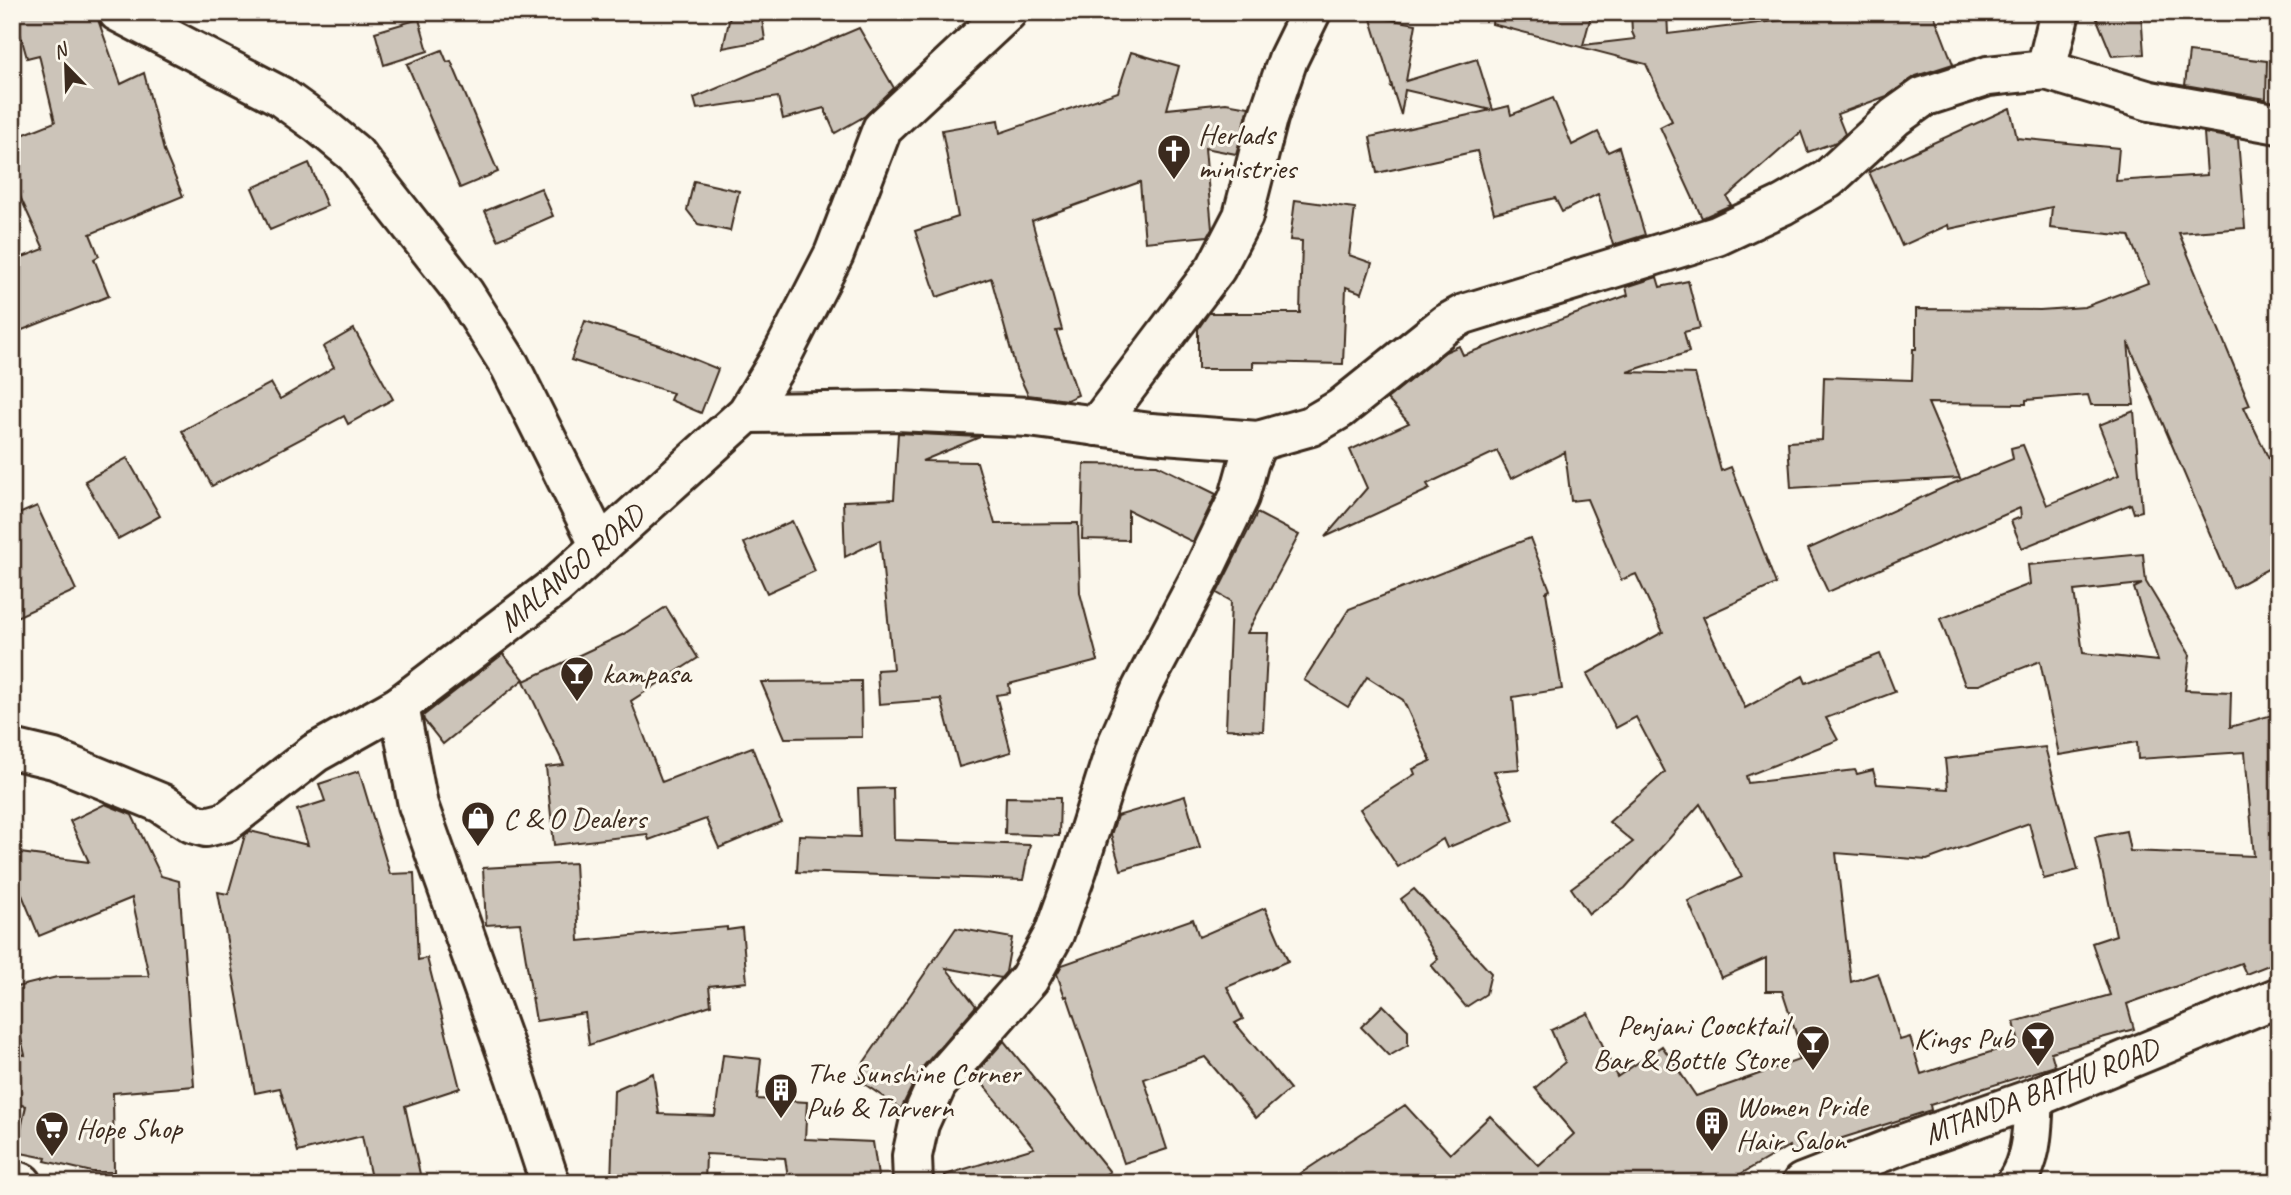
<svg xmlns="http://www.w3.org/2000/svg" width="2291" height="1195" font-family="Caveat,sans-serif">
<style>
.building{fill:#ccc4b9;stroke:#3b2a1e;stroke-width:2;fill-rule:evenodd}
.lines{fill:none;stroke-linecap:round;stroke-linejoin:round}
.street-casing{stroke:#3b2a1e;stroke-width:44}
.street{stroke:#fbf7ec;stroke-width:38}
.labels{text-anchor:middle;stroke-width:6;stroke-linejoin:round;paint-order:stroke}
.poi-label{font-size:30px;fill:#3b2a1e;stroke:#fbf7ec;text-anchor:start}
.street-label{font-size:30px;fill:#3b2a1e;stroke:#fbf7ec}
</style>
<rect width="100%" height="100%" fill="#fbf7ec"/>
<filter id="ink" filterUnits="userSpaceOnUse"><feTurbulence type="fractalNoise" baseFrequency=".0143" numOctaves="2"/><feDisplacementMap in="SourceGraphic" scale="14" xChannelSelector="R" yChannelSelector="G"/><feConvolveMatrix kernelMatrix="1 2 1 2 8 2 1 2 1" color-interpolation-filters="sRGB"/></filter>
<g filter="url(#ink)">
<g class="building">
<path d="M14,12h70l3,5h10l24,67 23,-11 20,78 19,45 -93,38 9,22 -5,3 15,37 -97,38v-73l32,-12 -32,-70v-40l43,-17 -16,-67 -12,3z"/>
<path d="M731,12h30l4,28 -42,8z"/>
<path d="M1493,12h99l-9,33 52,-6 -3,-7 -1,-20h36l1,22 132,-16 -3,-6h136l20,52 -37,12 -29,20 -50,18 8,20 -9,8 -28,10 -7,-20 -74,65 4,8 -29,13 -42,-91 12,-6 -26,-57 -154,-40z"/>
<path d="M2094,12h47l3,42 -32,2z"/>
<path d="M1370,16l46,8 -10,57 71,-22 16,51 16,-4 2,9 42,-17 19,47 26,-13 10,20 11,-5 26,88 -32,10 -15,-51 -36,18 -7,-14 -61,15 -17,-62 -100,22 -7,-36 121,-27 -86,-20 -4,25 -9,-28h-2l2,-1z"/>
<path d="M419,19l9,32 -44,14 -9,-33z"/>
<path d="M859,28l35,60 -29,28 -30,17 -11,-25 -41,11 -5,-22 -81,12 -3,-11z"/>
<path d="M442,50l5,12 4,-1 47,111 -38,16 -53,-124z"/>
<path d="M1131,52l48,14 -12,43 59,-6 23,4 -13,47 -31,-6 7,81 -4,7 -63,6 -5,-60 -108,39 30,109 -6,1 22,64 -11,5 -39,-5 -12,-26 -25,-91 -54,19 -22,-66 43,-14 -16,-87 56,-10 2,13 118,-41z"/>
<path d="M2189,52l78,9 -1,38 -81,-14z"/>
<path d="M2010,108l7,30 102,10 -3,33 91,-6 -3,-42 34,6 7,89 -66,5 71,172 -6,2 35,73v83l-46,25 -105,-246 6,63h-43l-3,-10 -62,5v4l-98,-1 32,75 -169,10 -3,-46 34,-2 2,-63 88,3 1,-31h3v-40l124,1 45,-3 63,-24 -19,-47 -79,-8 2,-21 -103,22 -1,-4 -46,21 -33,-74z"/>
<path d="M309,163l18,43 -57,24 -18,-42z"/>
<path d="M694,181l45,10 -9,40 -32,-7 -11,-14z"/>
<path d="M541,188l12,28 -55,24 -13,-29z"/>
<path d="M1295,200l60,8 -6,47 23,8 -10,30 -16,-6 -3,77 -90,-2v7h-55v-40l11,-16h91l2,-72 -12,-1z"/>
<path d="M1657,277l3,10 28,-6 12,47 -16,4 5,20 -62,20 68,2 26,97 10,-4 45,117 -73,33 42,91 58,-32 3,7 74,-29 15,38 -69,26 12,22 -92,36 2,7 107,-13 2,4 16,-4 4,14 71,5 -3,-30 100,-12 33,123 -34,9 -15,-56 -102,37 -91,-7 15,129 27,-9 22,67 10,-3 11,37 98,-31 -5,-21 96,-27 -18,-52 24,-8 -21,-98 31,-6 4,20 124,5 -9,-104 -107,7 -1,-17 -78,13 -19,-94 -61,24h-14l-25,-66 90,-35 -2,-19 115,-11 3,28 44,73 -5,35 46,2 -1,35 49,-14v248l-33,13 -5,-11 -114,41 7,25 -83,23 4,14 -125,39 1,5 -139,44 -3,-8 -64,37h-439l119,-78 45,49 40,-38 49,50 35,-32 -39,-46 30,-26 -14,-32 37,-17 29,64 45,-31 34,50 103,-36 -2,-6 5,-2 -20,-61h-16v-33l-45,20 -33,-77 54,-24 -42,-73 -75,84 -36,26 -18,-26 62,-46 -24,-20 56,-50 -29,-55 -20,11 -29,-54 76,-42 -27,-58 -15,6 -34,-81 -16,2 -6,-49 -54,27 -14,-28 -70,33 3,5 -105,48 42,-49 -17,-38 59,-27 -22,-24 58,-47 14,-6 4,9 165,-60 -2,-8zM2142,584l-8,4 24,73 -75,-8 -9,-62z"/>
<path d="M585,321l74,24 59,24 -17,44 -31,-13 3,-7 -102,-33z"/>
<path d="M354,329l39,70 -45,25 -4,-8 -132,70 -30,-55 89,-48 9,16 54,-32 -11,-20z"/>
<path d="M2134,411l8,100 -8,2 -3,-9 -109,44 -11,-27 10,-4 -1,-9 -192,84 -20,-43 141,-64 64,-26 -2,-11 12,-3 24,60 72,-30 -20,-50z"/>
<path d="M898,433l82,4 -58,24 55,1 18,62 83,-1 2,70 18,68 -89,23 1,9 -14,2 15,57 -52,15 -18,-68 -62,5 -2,-34 16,-1 -13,-129 -35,17 -2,-56 51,-2z"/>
<path d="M127,458l33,58 -42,23 -33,-58z"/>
<path d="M1084,464l73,1 59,29 -23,48 -65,-32v30l-46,-1z"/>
<path d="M37,506l39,84 -64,29v-102z"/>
<path d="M1257,513l42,22 -52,98h21l-5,98 -37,-2 5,-128 -14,-8z"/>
<path d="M792,521l23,50 -48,22 -23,-50z"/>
<path d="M1530,538l20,52 -4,2 16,97 -49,8 6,72 -25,2 20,49 -67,28 -4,-9 -45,28 -38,-58 55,-35 -2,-5 18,-8 -28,-61 -36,-23 -19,30 -44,-27 45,-71z"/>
<path d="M666,607l32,51 -67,43 31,81 90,-35 29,75 -62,26 -13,-29 -57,21 -2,-6 -93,11 -8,-78 18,-2 -40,-84 98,-46z"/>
<path d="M503,654l21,25 -81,65 -19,-24 -1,-4z"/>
<path d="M861,681l1,56 -77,1 -24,-56z"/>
<path d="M359,771l31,103 24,-1 4,87 9,-2 33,130 -55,18 17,77h-50l-10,-47 -64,16 -18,-64 -25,5 -37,-201 10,2 17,-59 5,-4 58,14 -11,-35 28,-9 -6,-17z"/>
<path d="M893,788l1,52 136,5 -7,35 -226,-8 2,-37 61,2 -2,-48z"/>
<path d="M1185,796l15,52 -79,22 -10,-35 6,-19z"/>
<path d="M1006,797l54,1 -1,38 -54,-2z"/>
<path d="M105,804l27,11 29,61 18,5 15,205 -81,7 1,79h-22l-47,-11 1,-3 -30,-6 10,-46 -14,-3v-50l13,2 -13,-54v-13l45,-11 92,-1 -17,-78 -93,38 -21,-51h-6v-33l77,10 -19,-41z"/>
<path d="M575,863l4,78 148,-14v3l15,-2 5,54 -38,4 2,19 -122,40 -4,-32 -49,8 -16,-98 -34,2 -3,-57z"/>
<path d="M1414,889l77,84 -5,21 -20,13 -35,-42 7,-6 -37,-60z"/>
<path d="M1265,908l23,53 -61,26 16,32 -8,4 55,66 -34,29 -51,-61 -61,22 23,70 -43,14 -57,-167 -2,1 -8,-23 5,-9 131,-46 6,18z"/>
<path d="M956,928l56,10 -6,34 -5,6 -55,-10 30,38 -56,64 -19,39 -41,-28v-13z"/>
<path d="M1383,1005l25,25v15l-19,11 -28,-29z"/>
<path d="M1004,1041l106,131 -21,11h-143l-1,-8 89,-27 -59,-74z"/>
<path d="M723,1055l38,4 -4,40 50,3 -2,37 68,3 6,41h-90l-4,-25 -79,-4 -1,29h-94l3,-93 39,-17 6,41 56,2z"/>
</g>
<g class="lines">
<g class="street-casing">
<g id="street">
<path d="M118,12l162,84 40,29 35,29 109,139 46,73 90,180"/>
<path d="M2046,70l14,-58"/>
<path d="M747,413l150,-2 132,6 122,16 107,8 53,-15 29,-17 106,-85 18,-10 253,-78 66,-31 45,-26 67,-62 28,-20 65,-21 58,-6 104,31 129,23"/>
<path d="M1097,426l119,-158 27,-52 25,-98 20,-59 23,-47"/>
<path d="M399,706l19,99 97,271 35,107"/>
<path d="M12,749l42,10 107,44 31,20 14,4 20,-5 89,-69 84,-47 157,-120 191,-173 34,-56 53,-103 48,-125 125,-117"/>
<path d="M12,1179l10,4"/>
<path d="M913,1183l-1,-27 7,-32 18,-40 92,-105 25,-45 23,-64 39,-123 26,-59 60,-114 37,-77 10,-36 9,-20"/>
<path d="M1802,1183l101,-39 131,-46 245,-101"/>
<path d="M2016,1183c17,-26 16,-55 18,-85"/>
</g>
</g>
<use href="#street" class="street"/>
</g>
</g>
<defs>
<g id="church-pin" transform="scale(1.75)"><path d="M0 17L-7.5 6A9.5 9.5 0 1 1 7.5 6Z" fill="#3b2a1e" stroke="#fbf7ec"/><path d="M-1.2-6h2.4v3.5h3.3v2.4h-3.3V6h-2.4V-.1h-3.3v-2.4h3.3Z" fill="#fff"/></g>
<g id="bar-pin" transform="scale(1.75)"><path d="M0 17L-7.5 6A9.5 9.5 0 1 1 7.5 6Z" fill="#3b2a1e" stroke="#fbf7ec"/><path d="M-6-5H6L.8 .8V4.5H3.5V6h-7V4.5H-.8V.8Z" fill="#fff"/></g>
<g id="shop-pin" transform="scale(1.75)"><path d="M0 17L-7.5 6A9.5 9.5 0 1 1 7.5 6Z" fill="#3b2a1e" stroke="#fbf7ec"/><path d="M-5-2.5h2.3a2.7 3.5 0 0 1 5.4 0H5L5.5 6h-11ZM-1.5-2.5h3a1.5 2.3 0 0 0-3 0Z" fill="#fff"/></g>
<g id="building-pin" transform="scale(1.75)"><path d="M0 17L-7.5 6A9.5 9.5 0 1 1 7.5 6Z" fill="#3b2a1e" stroke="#fbf7ec"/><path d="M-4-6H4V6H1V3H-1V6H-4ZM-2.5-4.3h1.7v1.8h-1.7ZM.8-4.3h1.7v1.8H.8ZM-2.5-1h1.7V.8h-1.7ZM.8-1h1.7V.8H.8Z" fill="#fff"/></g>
<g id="supermarket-pin" transform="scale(1.75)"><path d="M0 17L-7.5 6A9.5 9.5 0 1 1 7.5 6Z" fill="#3b2a1e" stroke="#fbf7ec"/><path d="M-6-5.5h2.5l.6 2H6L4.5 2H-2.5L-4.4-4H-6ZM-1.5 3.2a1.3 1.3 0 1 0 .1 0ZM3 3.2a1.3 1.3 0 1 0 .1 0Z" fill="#fff"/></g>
</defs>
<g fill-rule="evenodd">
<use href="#church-pin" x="1174" y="151"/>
<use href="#bar-pin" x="577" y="673"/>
<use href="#shop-pin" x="478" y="818"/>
<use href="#bar-pin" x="2038" y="1038"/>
<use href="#bar-pin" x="1813" y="1042"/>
<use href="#building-pin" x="781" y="1090"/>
<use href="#building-pin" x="1712" y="1123"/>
<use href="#supermarket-pin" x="52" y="1128"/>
</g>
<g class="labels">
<g class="poi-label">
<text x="1198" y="144">Herlads<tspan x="1198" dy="34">ministries</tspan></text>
<text x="602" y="683">kampasa</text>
<text x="503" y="828">C &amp; O Dealers</text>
<text x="1788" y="1035" text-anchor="end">Penjani Coocktail<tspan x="1788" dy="34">Bar &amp; Bottle Store</tspan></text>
<text x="2014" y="1048" text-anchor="end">Kings Pub</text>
<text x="806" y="1083">The Sunshine Corner<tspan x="806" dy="34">Pub &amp; Tarvern</tspan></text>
<text x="1736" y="1116">Women Pride<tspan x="1736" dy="34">Hair Salon</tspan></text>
<text x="76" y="1138">Hope Shop</text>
</g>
<g class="street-label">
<text transform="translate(571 568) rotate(-40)" y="10">MALANGO ROAD</text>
<text transform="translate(2041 1091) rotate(-21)" y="10">MTANDA BATHU ROAD</text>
</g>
</g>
<rect width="2291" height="1195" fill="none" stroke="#fbf7ec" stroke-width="42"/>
<rect x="21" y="21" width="2249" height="1153" fill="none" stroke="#3b2a1e" stroke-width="2.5" filter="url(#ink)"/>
<g transform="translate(66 66) rotate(337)" stroke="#fbf7ec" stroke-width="5" paint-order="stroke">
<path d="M0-5L12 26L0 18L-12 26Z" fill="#3b2a1e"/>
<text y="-10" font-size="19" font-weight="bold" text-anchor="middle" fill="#3b2a1e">N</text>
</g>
</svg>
